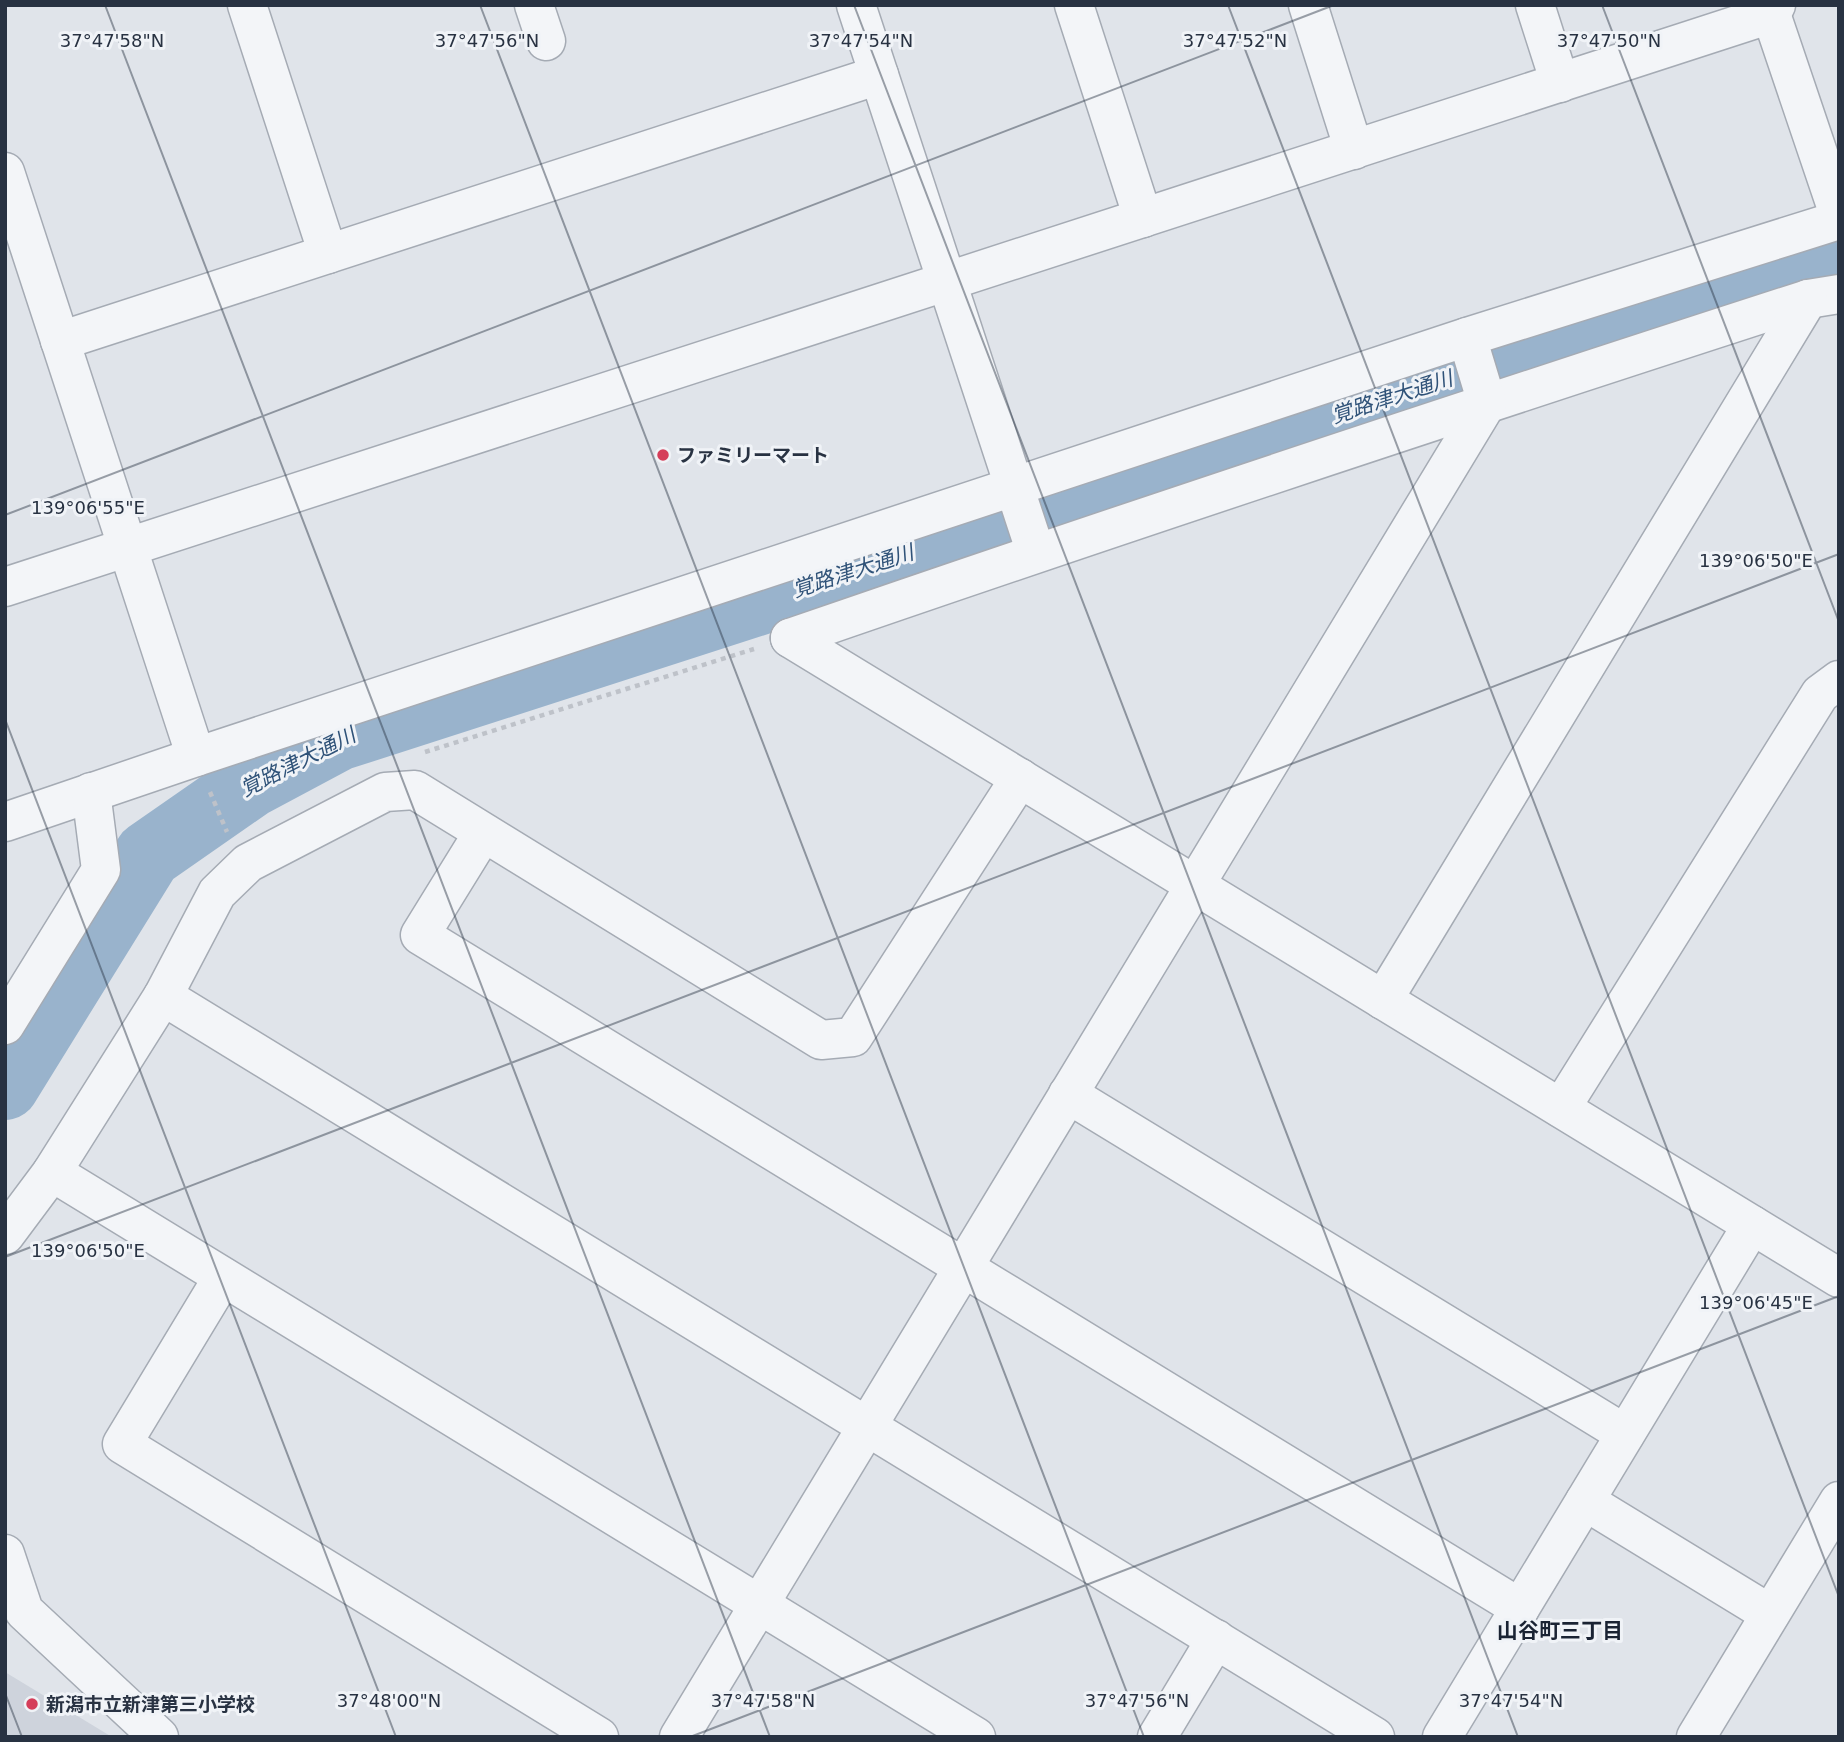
<svg xmlns="http://www.w3.org/2000/svg" width="1844" height="1742" font-family="'DejaVu Sans','Noto Sans JP',sans-serif">
<style>
.built{fill:#ced3dc}
.lines{fill:none;stroke-linecap:round;stroke-linejoin:round}
.river{stroke:#99b3cc;stroke-width:68}
.minor-casing{stroke:#a5abb4;stroke-width:41}
.path{stroke:#bec2c9;stroke-width:4.5;stroke-dasharray:5 5;stroke-linecap:butt}
.minor{stroke:#f3f5f8;stroke-width:38}
.ticks{fill:none;stroke:#283242;stroke-width:2;stroke-opacity:0.45}
.poi-dot{fill:#d53e5a;stroke:#f0f3f7;stroke-width:2.5}
.labels{text-anchor:middle;stroke-width:6;stroke-linejoin:round;paint-order:stroke}
.poi-label{font-size:19px;font-weight:bold;fill:#283242;stroke:#f0f3f7;text-anchor:start}
.water-label{font-size:21px;font-style:italic;fill:#2f5278;stroke:#f0f3f7}
.neighbourhood-label{font-size:21px;font-weight:bold;fill:#1a2333;stroke:#f0f3f7}
.ticks-label{font-size:18px;text-anchor:middle;fill:#283242;stroke:#f0f3f7;stroke-width:6;stroke-linejoin:round;paint-order:stroke}
</style>
<rect width="100%" height="100%" fill="#e0e4ea"/>
<path class="built" d="M5,1672l107,65h-107z"/>
<g class="lines">
<path class="river" d="M5,1086l143,-231 102,-71 88,-47 1501,-484"/>
<g class="minor-casing">
<g id="minor">
<path d="M247,5l81,249"/>
<path d="M534,5l12,36"/>
<path d="M856,5l180,548"/>
<path d="M1074,5l69,213"/>
<path d="M1308,5l46,145"/>
<path d="M1535,5l25,78"/>
<path d="M1768,5l71,210"/>
<path d="M5,172l191,585"/>
<path d="M60,341l819,-266"/>
<path d="M5,587l1766,-573 5,-9"/>
<path d="M790,638l1049,640"/>
<path d="M790,638c338,-117 678,-229 1018,-339l31,-5"/>
<path d="M5,822l191,-65 1271,-420 372,-117"/>
<path d="M483,833l-63,102 1100,673"/>
<path d="M163,996l1212,741"/>
<path d="M1383,1000l425,-701"/>
<path d="M5,1025l96,-155 -10,-78"/>
<path d="M1068,1094l557,340"/>
<path d="M1561,1108l259,-414 19,-14"/>
<path d="M52,1172l924,565"/>
<path d="M5,1235l47,-63 111,-176 54,-103 31,-30 137,-71 30,-2 406,250 32,-3 167,-259"/>
<path d="M223,1277l-101,167 477,293"/>
<path d="M1585,1501l185,113"/>
<path d="M5,1554l19,57 135,126"/>
<path d="M679,1737l808,-1334 -20,-66"/>
<path d="M1157,1737l59,-98"/>
<path d="M1442,1737l310,-512"/>
<path d="M1696,1737l143,-236"/>
</g>
</g>
<g class="path">
<path d="M425,752l329,-103"/>
<path d="M210,792l17,40"/>
</g>
<use href="#minor" class="minor"/>
</g>
<path class="ticks" d="M105,5l665,1732M480,5l664,1732M854,5l664,1732M1228,5l611,1592M1602,5l237,617M5,515l1329,-510M5,719l391,1018M5,1257l1834,-703M5,1693l17,44M690,1737l1149,-441"/>
<g class="poi-dot">
<circle cx="663" cy="455" r="7"/>
<circle cx="32" cy="1704" r="7"/>
</g>
<g class="labels">
<g class="poi-label">
<text x="677" y="462">ファミリーマート</text>
<text x="46" y="1711">新潟市立新津第三小学校</text>
</g>
<g class="water-label">
<text transform="translate(1392 397) rotate(-18)" y="7">覚路津大通川</text>
<text transform="translate(853 571) rotate(-18)" y="7">覚路津大通川</text>
<text transform="translate(298 762) rotate(-27)" y="7">覚路津大通川</text>
</g>
<g class="neighbourhood-label">
<text x="1560" y="1638">山谷町三丁目</text>
</g>
</g>
<g class="ticks-label">
<text x="112" y="47">37°47'58"N</text>
<text x="487" y="47">37°47'56"N</text>
<text x="861" y="47">37°47'54"N</text>
<text x="1235" y="47">37°47'52"N</text>
<text x="1609" y="47">37°47'50"N</text>
<text x="88" y="514">139°06'55"E</text>
<text x="1756" y="567">139°06'50"E</text>
<text x="88" y="1257">139°06'50"E</text>
<text x="1756" y="1309">139°06'45"E</text>
<text x="389" y="1707">37°48'00"N</text>
<text x="763" y="1707">37°47'58"N</text>
<text x="1137" y="1707">37°47'56"N</text>
<text x="1511" y="1707">37°47'54"N</text>
</g>
<rect width="1844" height="1742" fill="none" stroke="#283242" stroke-width="14"/>
</svg>
